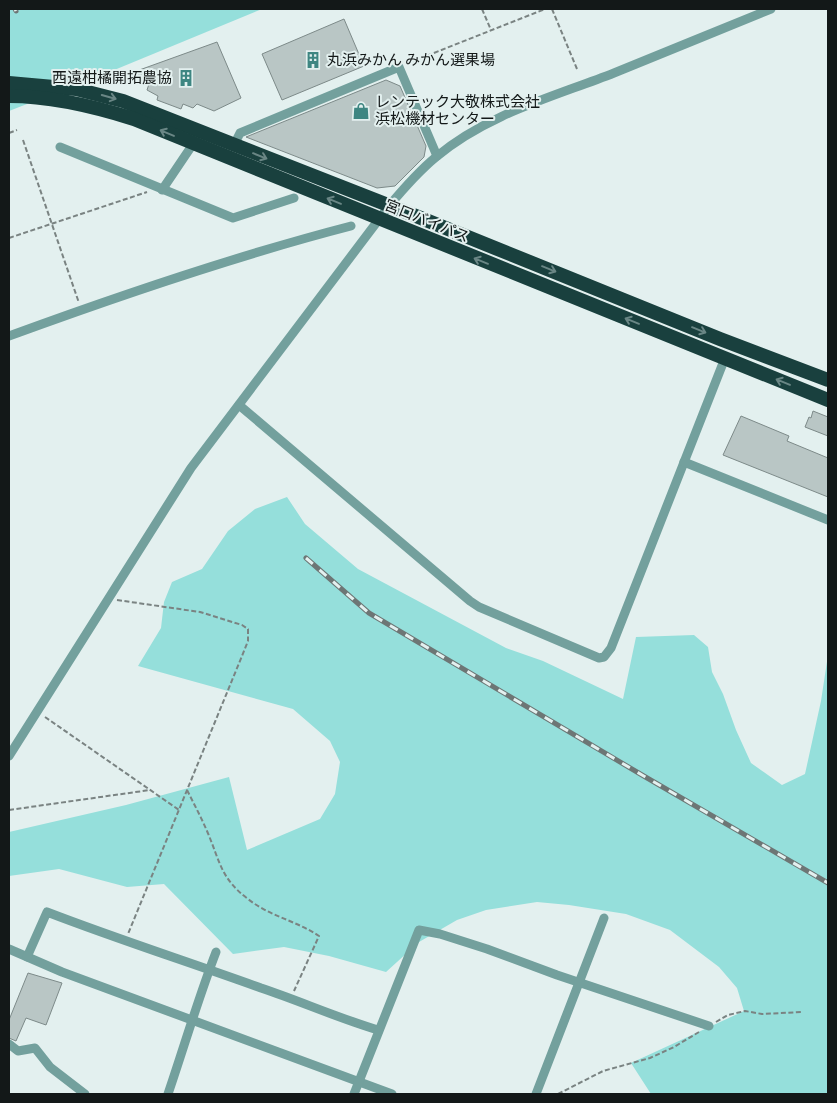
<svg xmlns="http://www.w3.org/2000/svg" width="837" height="1103" font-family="'Source Sans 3','Noto Sans JP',sans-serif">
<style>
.green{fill:#95dfdb}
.building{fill:#b9c6c5;stroke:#7d8a89}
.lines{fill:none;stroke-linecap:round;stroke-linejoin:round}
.path{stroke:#7a8382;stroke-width:2;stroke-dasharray:5 2.5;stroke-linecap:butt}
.minor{stroke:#73a09d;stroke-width:9}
.highway{stroke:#19403e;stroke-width:14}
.rail-casing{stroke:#6d7675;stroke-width:5}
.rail{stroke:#e3f0ef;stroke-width:3;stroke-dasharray:9;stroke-linecap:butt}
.oneway{stroke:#6a8685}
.labels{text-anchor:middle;stroke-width:4;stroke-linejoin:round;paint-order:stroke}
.poi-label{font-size:15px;fill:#131818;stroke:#e3f0ef;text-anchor:start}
.street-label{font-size:15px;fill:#131818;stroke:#e3f0ef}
</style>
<rect width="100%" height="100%" fill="#e3f0ef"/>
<g class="green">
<path d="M9,9h253l-155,64 -98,38z"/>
<path d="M287,497l18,27 53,45 148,79 37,13 80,38 13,-62 58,-2 14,12 4,25 11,22 13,36 15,33 31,22 23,-11 16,-73 7,-46v439h-177l-20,-31 113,-52 -7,-23 -18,-21 -49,-37 -44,-16 -57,-9 -32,-3 -51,8 -29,10 -38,22 -33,30 -57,-16 -45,-9 -51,7 -69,-70 -37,3 -68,-18 -50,7v-44l117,-27 103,-28 18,73 73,-31 15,-25 5,-32 -10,-21 -37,-32 -155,-43 23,-38 3,-26 8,-20 30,-13 26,-38 27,-22z"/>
</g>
<g class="building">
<path d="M344,19l20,47 -82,34 -20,-46z"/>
<path d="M217,42l24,56 -27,13 -17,-7 -4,4 -10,-4 -2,5 -24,-9 1,-4 -11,-6 2,-6 -18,-11z"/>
<path d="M386,80l14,6 26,60 -2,11 -29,29 -18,2 -131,-51z"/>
<path d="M813,411l15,6v19l-23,-9 4,-10 2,1z"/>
<path d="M741,416l48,20 -2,5 41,17v39l-105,-42z"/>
<path d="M28,973l34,10 -16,42 -20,-7 -10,23 -7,-3v-18z"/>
</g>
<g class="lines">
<g class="path">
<path d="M482,9l9,21"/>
<path d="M552,9l25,60"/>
<path d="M406,64l139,-55"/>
<path d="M9,133l8,-3"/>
<path d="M23,140l56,163"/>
<path d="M9,238l138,-46"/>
<path d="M117,600l83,12 42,13 6,4v12l-6,15 -114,278"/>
<path d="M45,717l134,93"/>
<path d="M187,790c7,14 14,27 20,41 13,30 13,47 41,68 21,17 49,22 71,37l-25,55"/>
<path d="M9,810l141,-20"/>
<path d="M716,1022l12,-7 17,-4 17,3 41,-2"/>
<path d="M558,1094l45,-23 47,-13 24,-11 25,-15"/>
</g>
<g class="minor">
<path d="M234,145l6,-12 159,-66 38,89"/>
<path d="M60,147l173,71 61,-20"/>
<path d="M162,190l31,-46"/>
<path d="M9,336c112,-41 226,-80 342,-110"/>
<path d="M239,405l231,196 9,6 120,51 5,-1 7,-9 114,-290"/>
<path d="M684,462l144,58"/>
<path d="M9,756l182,-288 198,-262c15,-18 30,-35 47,-49 51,-43 117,-60 178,-84 52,-21 105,-43 157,-64"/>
<path d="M9,949l53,23 330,122"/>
<path d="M27,957l20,-45c70,27 142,50 214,76 39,13 77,30 117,42"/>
<path d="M9,1044l9,7 17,-3 15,19 35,27"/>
<path d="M168,1094c16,-47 30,-95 48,-142"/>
<path d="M354,1094l65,-164 21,4 47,15 70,26 152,51"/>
<path d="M536,1094l68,-176"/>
</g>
<g class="highway">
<path d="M9,83l67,6 47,12 288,113 309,125 108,41"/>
<path d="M9,96c43,0 84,10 125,23l694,281"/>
</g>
<g class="rail-casing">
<g id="rail">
<path d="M15,9l1,2"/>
<path d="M306,558l63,55 273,162 186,108"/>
</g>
</g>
<use href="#rail" class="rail"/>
</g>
<defs><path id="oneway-shaft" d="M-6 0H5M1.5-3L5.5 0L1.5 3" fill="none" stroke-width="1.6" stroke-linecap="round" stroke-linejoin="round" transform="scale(1.25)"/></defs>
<g class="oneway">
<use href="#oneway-shaft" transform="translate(109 97) rotate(16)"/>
<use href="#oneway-shaft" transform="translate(167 133) rotate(-157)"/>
<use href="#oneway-shaft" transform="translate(260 156) rotate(22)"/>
<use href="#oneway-shaft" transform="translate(334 201) rotate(-158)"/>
<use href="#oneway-shaft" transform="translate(481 261) rotate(-158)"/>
<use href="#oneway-shaft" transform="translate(549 269) rotate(22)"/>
<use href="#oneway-shaft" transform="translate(632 321) rotate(-158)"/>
<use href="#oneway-shaft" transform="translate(699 330) rotate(22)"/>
<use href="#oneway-shaft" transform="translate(783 382) rotate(-158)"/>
</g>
<defs>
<g id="building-bare" transform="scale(1.35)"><path d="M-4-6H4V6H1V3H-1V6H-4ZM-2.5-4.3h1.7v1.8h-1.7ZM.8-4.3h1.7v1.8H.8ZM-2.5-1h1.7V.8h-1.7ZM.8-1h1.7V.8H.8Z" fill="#3e8682" stroke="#e3f0ef" stroke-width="2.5" paint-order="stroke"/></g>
<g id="shop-bare" transform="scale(1.35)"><path d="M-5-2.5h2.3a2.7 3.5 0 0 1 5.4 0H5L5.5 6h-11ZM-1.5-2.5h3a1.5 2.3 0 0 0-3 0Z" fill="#3e8682" stroke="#e3f0ef" stroke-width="2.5" paint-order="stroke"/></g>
</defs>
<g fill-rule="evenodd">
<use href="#building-bare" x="313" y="60"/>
<use href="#building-bare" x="186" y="78"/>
<use href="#shop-bare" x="361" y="111"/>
</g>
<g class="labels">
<g class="poi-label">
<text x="327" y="65">丸浜みかん みかん選果場</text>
<text x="172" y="83" text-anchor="end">西遠柑橘開拓農協</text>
<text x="375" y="107">レンテック大敬株式会社<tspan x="375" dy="17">浜松機材センター</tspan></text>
</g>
<g class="street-label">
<text transform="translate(427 221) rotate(22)" y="5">宮口バイパス</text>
</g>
</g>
<rect width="837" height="1103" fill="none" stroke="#131818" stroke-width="20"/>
</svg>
